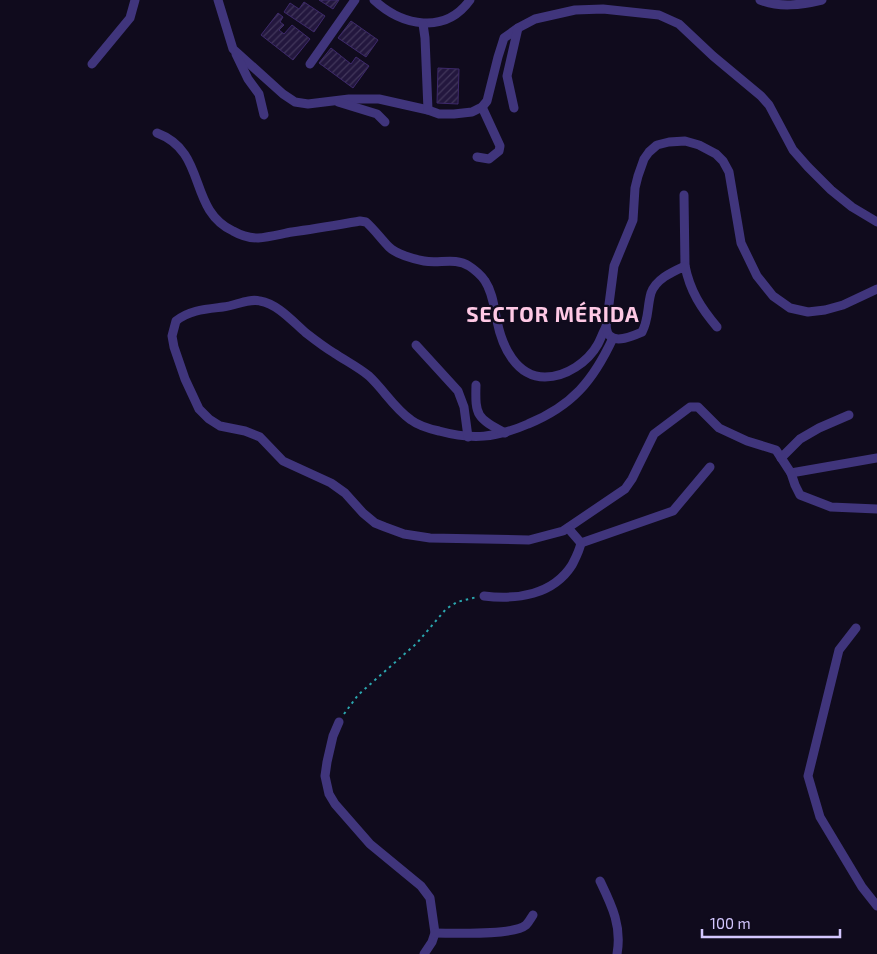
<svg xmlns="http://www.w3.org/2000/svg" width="877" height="954" font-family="'Exo 2',sans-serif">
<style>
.building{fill:url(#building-hatch);stroke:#3d296a}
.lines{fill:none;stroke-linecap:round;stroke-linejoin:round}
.path{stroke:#2ba7af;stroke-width:2;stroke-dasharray:2.5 4;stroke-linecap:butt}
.minor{stroke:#40357c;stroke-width:9}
.labels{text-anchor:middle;stroke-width:4.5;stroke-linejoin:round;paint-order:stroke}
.district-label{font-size:21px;font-weight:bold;letter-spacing:1px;fill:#ffc9e5;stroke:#100b1d}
</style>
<defs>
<pattern id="building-hatch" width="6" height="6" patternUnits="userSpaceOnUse" patternTransform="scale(1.25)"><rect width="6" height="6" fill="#23173e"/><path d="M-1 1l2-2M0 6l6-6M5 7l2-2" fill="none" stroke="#42375b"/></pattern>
</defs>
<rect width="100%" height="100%" fill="#100b1d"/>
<g class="building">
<path d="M319,0h20l-6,9z"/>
<path d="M304,2l21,14 -11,16 -30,-20 6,-9 9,6z"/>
<path d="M278,13l5,4 -3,5 4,3 -5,5 5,4 8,-9 18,14 -17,21 -32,-25z"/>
<path d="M351,21l27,19 -12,17 -28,-19z"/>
<path d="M331,48l20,16 5,-7 13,9 -16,22 -34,-25z"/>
<path d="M438,68l21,1 -1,35 -21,-1z"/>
</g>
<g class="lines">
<path class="path" d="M344,714l14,-19 59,-52 29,-34 11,-7 20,-5"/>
<g class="minor">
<path d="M218,0l15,49 50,45 12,8 13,2 41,-5h30l49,11 11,4h15l18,-2 10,-5 5,-6 11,-44 6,-19 14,-10 17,-9 40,-9 28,-1 56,6 20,9 34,32 48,40 8,9 24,45 15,17 23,23 21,17 25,15"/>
<path d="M374,0c28,26 71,35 96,0"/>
<path d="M760,0c20,8 41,5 62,0"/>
<path d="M423,24l2,14 3,72"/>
<path d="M236,54l12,25 11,15 5,21"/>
<path d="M92,64l38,-46 5,-18"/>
<path d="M310,64l45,-64"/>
<path d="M338,102l39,12 8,8"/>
<path d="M514,108l-7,-32 11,-48"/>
<path d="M157,133c51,19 30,76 76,98 7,4 17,7 25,7 11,-1 23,-4 34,-6 23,-3 45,-7 68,-11l6,1c9,8 15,17 23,25 7,7 25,12 35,14 15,3 31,-4 45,5 5,3 13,10 16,15 8,12 9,27 12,40 5,25 19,56 48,56 21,0 43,-15 53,-33 3,-6 5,-12 8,-17"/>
<path d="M477,157l12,2 10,-8 1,-5 -18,-39"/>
<path d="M684,195l1,71"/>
<path d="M717,327c-16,-19 -27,-36 -32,-61 -13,6 -29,13 -34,27 -4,14 -2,26 -9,39 -7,3 -26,12 -33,3 -2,-2 -2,-5 -3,-8l8,-61 19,-46 2,-32 3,-12 6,-17 5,-7 8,-7 12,-3 16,-1 14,4 17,9 7,7 6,11 12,71 16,33 16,20 17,12 18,4 17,-2 18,-5 34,-16"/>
<path d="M613,338c-20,43 -41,68 -85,86 -32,14 -56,16 -89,7 -9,-2 -20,-5 -28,-11 -17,-12 -27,-30 -42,-44 -11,-9 -23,-15 -35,-23 -10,-6 -19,-13 -28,-20 -13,-11 -28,-29 -46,-32 -12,-3 -25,5 -37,6 -16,2 -34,3 -47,14l-4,15 2,11 11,32 14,30 10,10 11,7 25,5 15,6 23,24 48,22 14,10 18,20 12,10 10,4 19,7 26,4 99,2 34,-9 62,-42 7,-10 22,-45 36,-27h8l21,21 28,13 29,9 15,23 86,-15"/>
<path d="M416,345l42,46 6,16 4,30"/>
<path d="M476,385c-1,31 1,33 29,48"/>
<path d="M781,458l19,-19 19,-11 30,-13"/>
<path d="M791,473l4,12 5,10 31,12 46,2"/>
<path d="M581,543l92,-32 37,-44"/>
<path d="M484,596c33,4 69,-1 88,-31 4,-8 7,-13 9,-22l-13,-15"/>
<path d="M856,628l-17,22 -31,126 12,41 42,70 15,19"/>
<path d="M339,722l-6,14 -6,26 -2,14 4,18 6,10 35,40 51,42 9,12 5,35 -3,9 -8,12"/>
<path d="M600,881c12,25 22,45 17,73"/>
<path d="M435,933c19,0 78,3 91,-8 3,-3 5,-7 7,-10"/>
</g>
</g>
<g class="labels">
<g class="district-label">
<text x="553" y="322">SECTOR MÉRIDA</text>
</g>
</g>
<path d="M702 929v8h138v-8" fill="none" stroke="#d4c7ff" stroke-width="2.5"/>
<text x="710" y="929" font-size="15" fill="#d4c7ff" stroke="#100b1d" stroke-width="4" paint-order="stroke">100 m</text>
</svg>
